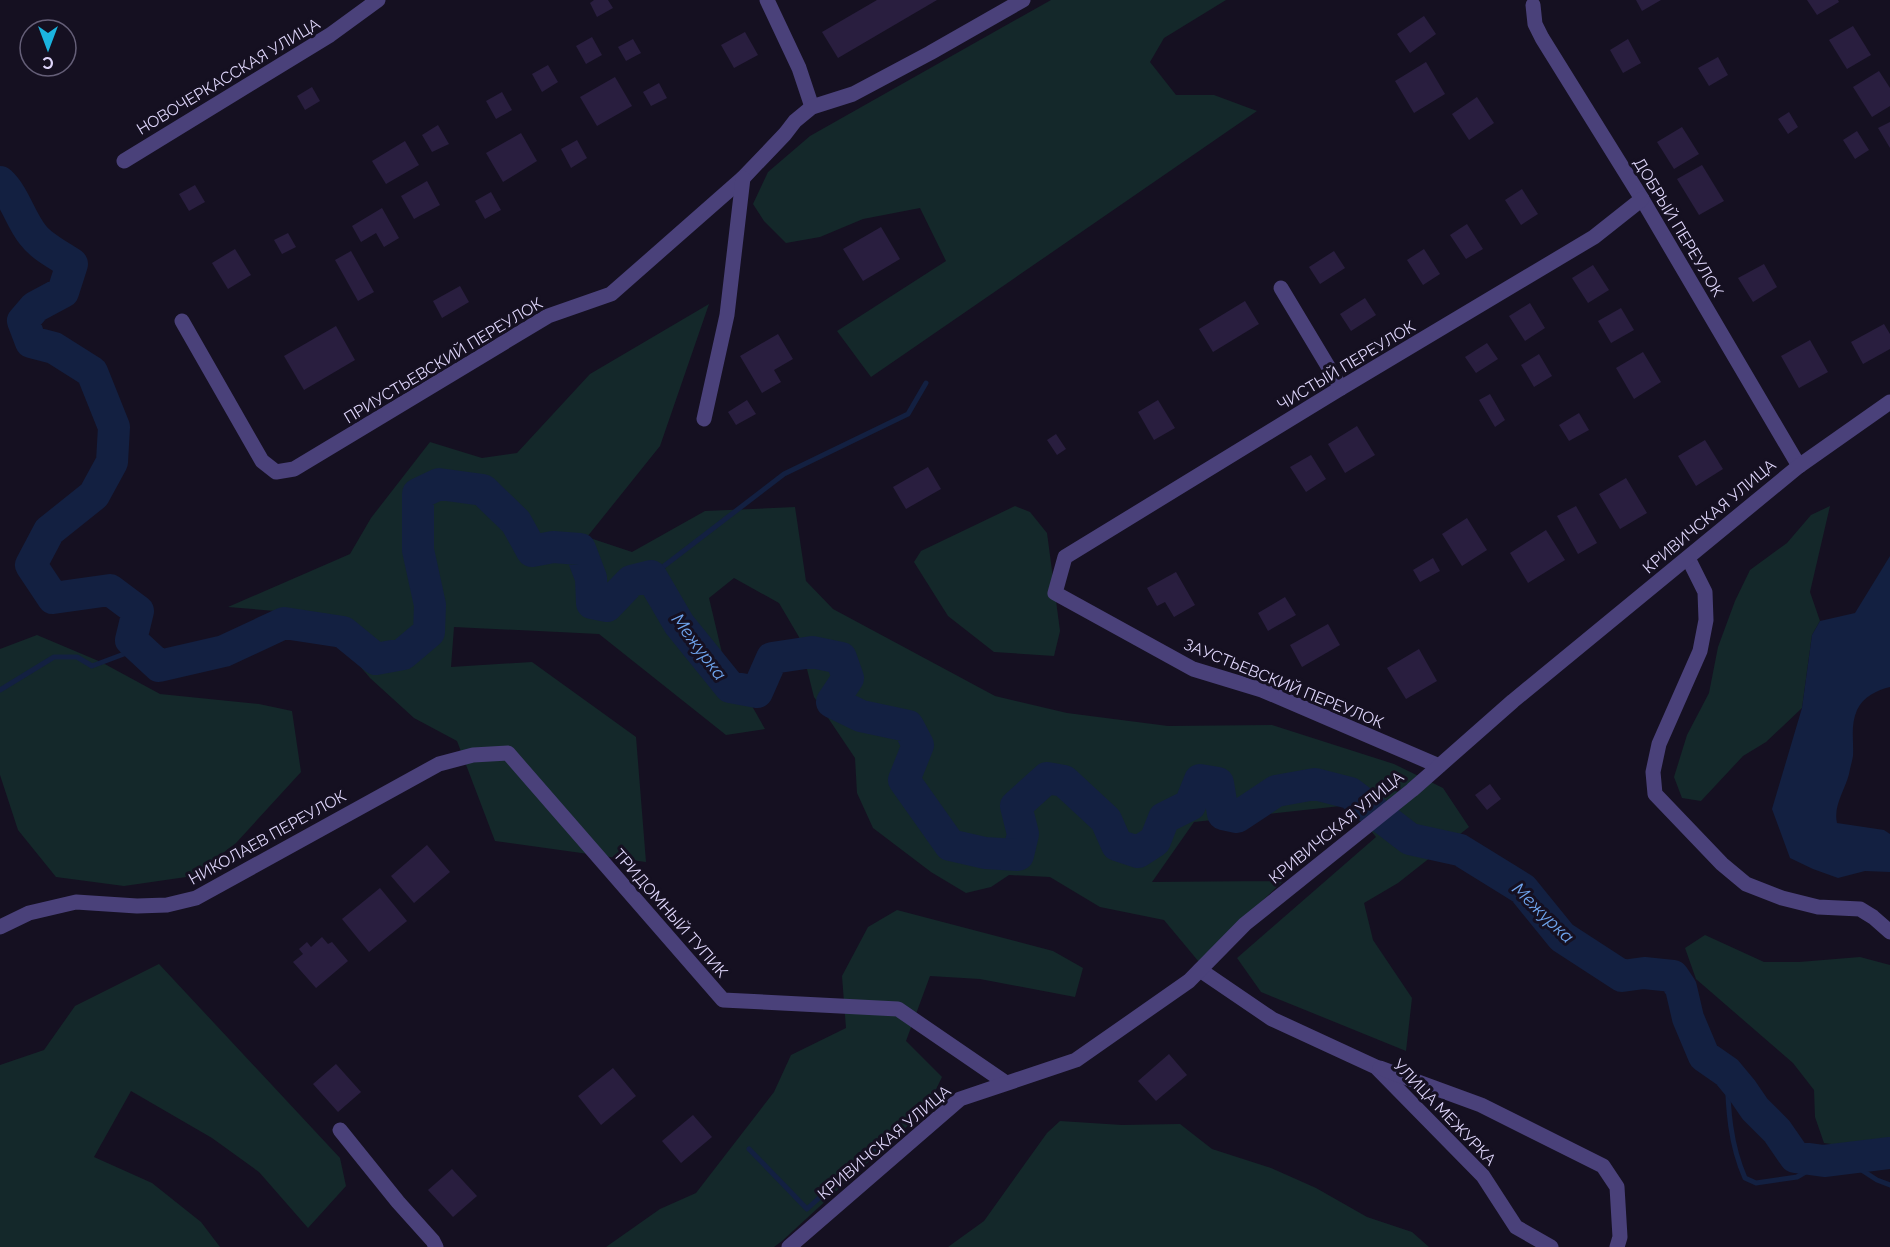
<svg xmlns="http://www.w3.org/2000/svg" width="1890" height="1247" font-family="Raleway,sans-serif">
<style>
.green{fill:#14282a}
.water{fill:#132041}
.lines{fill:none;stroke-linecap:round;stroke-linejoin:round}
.stream{stroke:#132041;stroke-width:5}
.river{stroke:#132041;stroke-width:32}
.building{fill:#291e3f}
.minor{stroke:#4a417a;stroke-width:15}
.labels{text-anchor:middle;stroke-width:6;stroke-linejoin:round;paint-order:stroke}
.street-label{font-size:16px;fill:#ded5fa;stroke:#151021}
.water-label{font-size:18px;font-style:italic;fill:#6fa4ed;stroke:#151021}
</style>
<rect width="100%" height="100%" fill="#151021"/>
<g class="green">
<path d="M1051,0h175l-62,38 -14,24 26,33h38l43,16 -386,266 -34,-46 109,-70 -26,-53 -57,11 -43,18 -34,6 -22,-22 -11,-17 15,-32 42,-36z"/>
<path d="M709,304l-49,142 -73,91 45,15 73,-41 90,-4 11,74 27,28 162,87 72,17 101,13 104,-1 122,39 49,24 26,39 -71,56 -34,20 9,37 39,58 -6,53 -145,-59 -24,-34 139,-121 -26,-32 -156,17 -42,60 131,-1 -84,81 -35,-42 -64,-13 -50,-30 -41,-2 -18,12 -25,6 -35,-21 -58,-44 -16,-35 -2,-35 -41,-61 -15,-60 -20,-34 -45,-25 -25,20 13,55 43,76 -39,6 -127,-101 -145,-7 -3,40 81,-5 104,75 10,125 -151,-21 -38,-100 -43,-23 -44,-40 -16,-19 -19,-43 -107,-9 122,-53 21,-36 59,-76 52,16 35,-5 73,-79z"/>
<path d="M1015,506l15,6 17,21 13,98 -6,25 -60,-4 -46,-36 -34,-54 7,-11z"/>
<path d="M1830,506l-20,86 10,29 -8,14 -10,73 -36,34 -23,14 -42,45 -19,-3 -8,-21 13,-42 22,-42 9,-46 17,-46 15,-31 37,-27 24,-28z"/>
<path d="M37,635l64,27 59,32 99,10 33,7 9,61 -65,71 -43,33 -69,10 -68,-9 -38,-47 -18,-55v-126z"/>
<path d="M897,910l156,41 30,17 -8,29 -95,-18 -50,-3 -24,65 36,36 -15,31 -145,133 -8,6h-168l54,-38 36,-16 78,-101 17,-37 55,-27 -4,-52 26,-49z"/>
<path d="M1705,935l59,27h35l61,-5 30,8v172l-9,14 -57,-8 -9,-26 -1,-27 -21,-27 -97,-84 -11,-31z"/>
<path d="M159,964l181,194 6,28 -38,42 -49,-56 -47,-34 -81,-47 -37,66 58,26 49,39 19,25h-220v-182l44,-15 31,-44z"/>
<path d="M1060,1121l62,4 58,-1 32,25 59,19 45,20 51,29 45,15 17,15h-481l36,-26 63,-88z"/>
</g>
<path class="water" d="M1890,556v131c-13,3 -27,10 -33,23 -7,16 -3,31 -4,46 -1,6 -3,12 -4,18 -4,16 -16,32 -12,49l47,7 6,4v38l-25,-1 -27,7 -25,-9 -23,-11 -18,-49 30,-101 10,-73 8,-14 35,-8z"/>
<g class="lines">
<g class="stream">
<path d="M651,576l133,-102 124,-60 18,-31"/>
<path d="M0,690l54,-33h23l15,9 48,-18"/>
<path d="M1727,1072c1,37 3,72 18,106l11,5 41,-6 27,-16"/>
<path d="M749,1149l58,60 70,-64"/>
<path d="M1843,1158l34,22 13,5"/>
</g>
<path class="river" d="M0,182c15,14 20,37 33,53 9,12 26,20 39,29l-9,28 -28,15 -12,14 8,21 23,6 38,24 22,55 -2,35 -18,33 -45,36 -18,34 22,33 57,-8 28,21 -7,29 28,26 65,-15 60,-28 59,9 33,27 27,-5 26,-22 1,-27 -12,-55v-56l21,-10 44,6 33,32 16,29 21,-4 27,2 11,29 1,25 15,3 24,-25 20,-5 28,48 51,63 27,5 15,-34 40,-6 29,6 7,20 -16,24 29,14 47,10 10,19 -14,35 46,65 35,8 33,2 5,-21 -7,-28 31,-28 17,3 42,39 11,25 21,7 17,-11 9,-23 26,-13 10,-25 18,3 5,31 14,3 39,-26 39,-7 35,9 60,46 50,11 63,39 39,48 60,39 22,-3 29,3 8,12 7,30 16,38 23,16 15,18 13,19 22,22 18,26 29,4 66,-8"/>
</g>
<g class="building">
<path d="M594,0h14l5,8 -16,9 -7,-14z"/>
<path d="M877,0h60l-99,58 -16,-26z"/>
<path d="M1636,0h25l-19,11z"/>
<path d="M1807,0h31l1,2 -22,13z"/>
<path d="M1424,16l12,18 -26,19 -13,-19z"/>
<path d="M1853,26l18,29 -24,14 -18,-29z"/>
<path d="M745,32l13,23 -24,13 -13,-23z"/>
<path d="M592,37l10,18 -16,9 -10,-18z"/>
<path d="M633,39l8,14 -15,8 -8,-14z"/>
<path d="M1628,39l13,24 -18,10 -13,-23z"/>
<path d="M1718,57l10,18 -19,11 -11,-18z"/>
<path d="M1426,62l19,32 -31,19 -19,-32z"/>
<path d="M548,65l10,17 -16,10 -10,-18z"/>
<path d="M1879,71l11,17v18l-18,11 -19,-30z"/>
<path d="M615,77l17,29 -35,20 -17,-29z"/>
<path d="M659,83l8,15 -16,8 -8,-14z"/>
<path d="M312,87l8,14 -15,9 -8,-14z"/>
<path d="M502,92l10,18 -16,9 -10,-18z"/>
<path d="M1477,97l17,26 -25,17 -17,-26z"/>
<path d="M1789,112l9,15 -10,7 -10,-15z"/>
<path d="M1890,122v26l-12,-20z"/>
<path d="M438,125l11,19 -17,8 -10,-17z"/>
<path d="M1682,127l17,27 -25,15 -17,-27z"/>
<path d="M1857,131l12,19 -14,9 -12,-19z"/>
<path d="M521,133l16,28 -34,21 -17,-29z"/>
<path d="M577,140l10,18 -16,10 -10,-19z"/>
<path d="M405,141l14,24 -33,19 -14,-23z"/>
<path d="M1702,165l22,36 -25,14 -22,-36z"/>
<path d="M427,181l13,24 -26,14 -13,-23z"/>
<path d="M195,185l10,17 -16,9 -10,-17z"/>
<path d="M1522,189l16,25 -17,11 -16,-25z"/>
<path d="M491,192l10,18 -16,9 -10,-18z"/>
<path d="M382,208l17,30 -15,9 -8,-14 -15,9 -9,-16z"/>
<path d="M1467,224l16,25 -17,10 -16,-24z"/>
<path d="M881,227l19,32 -37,22 -20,-32z"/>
<path d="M288,233l8,14 -14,7 -8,-14z"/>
<path d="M235,249l16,26 -23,14 -16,-26z"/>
<path d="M1424,249l16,25 -17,11 -16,-25z"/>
<path d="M351,251l23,41 -16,9 -23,-41z"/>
<path d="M1334,251l11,17 -25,16 -11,-17z"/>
<path d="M1764,264l13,23 -24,15 -15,-24z"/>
<path d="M1593,265l16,25 -21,13 -16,-25z"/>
<path d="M460,286l9,16 -27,16 -9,-17z"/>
<path d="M1365,298l11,17 -25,16 -11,-17z"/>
<path d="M1245,301l14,23 -46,28 -14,-23z"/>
<path d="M1530,303l15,25 -20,13 -16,-25z"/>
<path d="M1621,308l13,22 -23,13 -13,-22z"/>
<path d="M1884,324l6,10v15l-27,15 -12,-22z"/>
<path d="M336,326l19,34 -51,30 -20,-34z"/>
<path d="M778,334l15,25 -19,11 7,12 -19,11 -22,-37z"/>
<path d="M1810,340l18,32 -29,16 -18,-32z"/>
<path d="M1487,343l11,16 -22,14 -11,-16z"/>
<path d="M1643,352l18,30 -27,17 -18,-31z"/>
<path d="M1539,354l13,22 -18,11 -13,-22z"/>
<path d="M1490,394l15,26 -10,7 -16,-27z"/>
<path d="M747,400l9,14 -20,11 -8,-13z"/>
<path d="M1158,400l17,28 -21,12 -16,-28z"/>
<path d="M1579,413l10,17 -20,11 -10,-16z"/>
<path d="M1357,426l18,29 -30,18 -17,-29z"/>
<path d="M1056,434l10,15 -9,6 -10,-15z"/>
<path d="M1705,440l18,29 -27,17 -18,-30z"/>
<path d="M1311,455l15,24 -20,13 -16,-25z"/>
<path d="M928,467l13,22 -35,20 -13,-22z"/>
<path d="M1626,478l21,35 -27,16 -21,-35z"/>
<path d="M1576,506l21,37 -19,11 -21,-38z"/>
<path d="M1467,518l20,32 -25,16 -20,-32z"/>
<path d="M1546,530l19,30 -37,23 -18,-30z"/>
<path d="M1433,558l7,13 -20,11 -7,-12z"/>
<path d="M1176,572l19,33 -21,12 -9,-15 -8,4 -10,-18z"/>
<path d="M1285,597l11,18 -28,16 -10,-18z"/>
<path d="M1328,624l12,21 -38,22 -12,-22z"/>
<path d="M1419,649l18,32 -31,18 -19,-31z"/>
<path d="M1490,784l11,15 -14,11 -12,-15z"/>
<path d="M427,845l23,27 -36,31 -23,-27z"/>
<path d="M380,888l27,33 -38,31 -27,-33z"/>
<path d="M322,937l6,7 4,-2 16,19 -32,27 -23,-26 10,-8 -4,-5 8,-7 4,5z"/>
<path d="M1169,1054l18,21 -31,26 -18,-20z"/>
<path d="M336,1064l25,28 -23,20 -25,-28z"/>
<path d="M613,1068l23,28 -35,29 -23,-29z"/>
<path d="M693,1115l19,22 -31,26 -19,-22z"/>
<path d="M452,1169l25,27 -24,21 -25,-27z"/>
</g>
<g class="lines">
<g class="minor">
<path d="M767,0l32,68 13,39"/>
<path d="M1533,5l2,19 7,14 100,161 157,267"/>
<path d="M124,161l206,-126 48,-35"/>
<path d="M1281,288l60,100"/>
<path d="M182,321l80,140 14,11 18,-3 254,-153 63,-22 132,-116 42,-44 10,-13 17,-14 41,-13 77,-41 93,-53"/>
<path d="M704,419l23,-104 16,-137"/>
<path d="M1688,558l17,34 1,28 -6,31 -41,93 -6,28 2,22 67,70 24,20 36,14 36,9 42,2 13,8 17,15"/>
<path d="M1439,766l-177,-76 -69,-21 -138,-76 10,-36 276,-169 253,-151 48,-38"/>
<path d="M0,927l29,-14 47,-11 61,4 30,-1 29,-7 243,-134 34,-9 35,-2 215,247 175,9 108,74"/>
<path d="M1200,970l72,49 104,48 107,109 33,51 35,20"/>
<path d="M1380,1068l101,37 122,61 14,21 3,50 -3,10"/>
<path d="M340,1130l58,72 35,39 3,6"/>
<path d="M789,1247l171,-148 116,-39 113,-79 56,-57 167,-134 101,-89 286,-235 91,-64"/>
</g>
</g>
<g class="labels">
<g class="street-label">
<text transform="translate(228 76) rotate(-31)" y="6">НОВОЧЕРКАССКАЯ УЛИЦА</text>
<text transform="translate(1679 227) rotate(59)" y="6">ДОБРЫЙ ПЕРЕУЛОК</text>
<text transform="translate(443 360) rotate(-31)" y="6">ПРИУСТЬЕВСКИЙ ПЕРЕУЛОК</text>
<text transform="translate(1346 365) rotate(-31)" y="6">ЧИСТЫЙ ПЕРЕУЛОК</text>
<text transform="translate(1709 516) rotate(-40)" y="6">КРИВИЧСКАЯ УЛИЦА</text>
<text transform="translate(1284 683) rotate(22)" y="6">ЗАУСТЬЕВСКИЙ ПЕРЕУЛОК</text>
<text transform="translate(1336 827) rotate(-39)" y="6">КРИВИЧСКАЯ УЛИЦА</text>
<text transform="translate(267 837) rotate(-29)" y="6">НИКОЛАЕВ ПЕРЕУЛОК</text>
<text transform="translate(671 913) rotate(49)" y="6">ТРИДОМНЫЙ ТУПИК</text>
<text transform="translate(1445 1112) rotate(46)" y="6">УЛИЦА МЕЖУРКА</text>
<text transform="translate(884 1142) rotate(-40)" y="6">КРИВИЧСКАЯ УЛИЦА</text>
</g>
<g class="water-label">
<text transform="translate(699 647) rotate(53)" y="6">Межурка</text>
<text transform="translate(1543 913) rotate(44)" y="6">Межурка</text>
</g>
</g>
<g transform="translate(48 48) rotate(180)"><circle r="28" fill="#151021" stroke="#655f78" stroke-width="1.5"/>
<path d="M0-4.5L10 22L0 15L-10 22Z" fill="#1bb4df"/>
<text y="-9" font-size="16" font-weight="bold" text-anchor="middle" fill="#ded5fa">С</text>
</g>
</svg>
